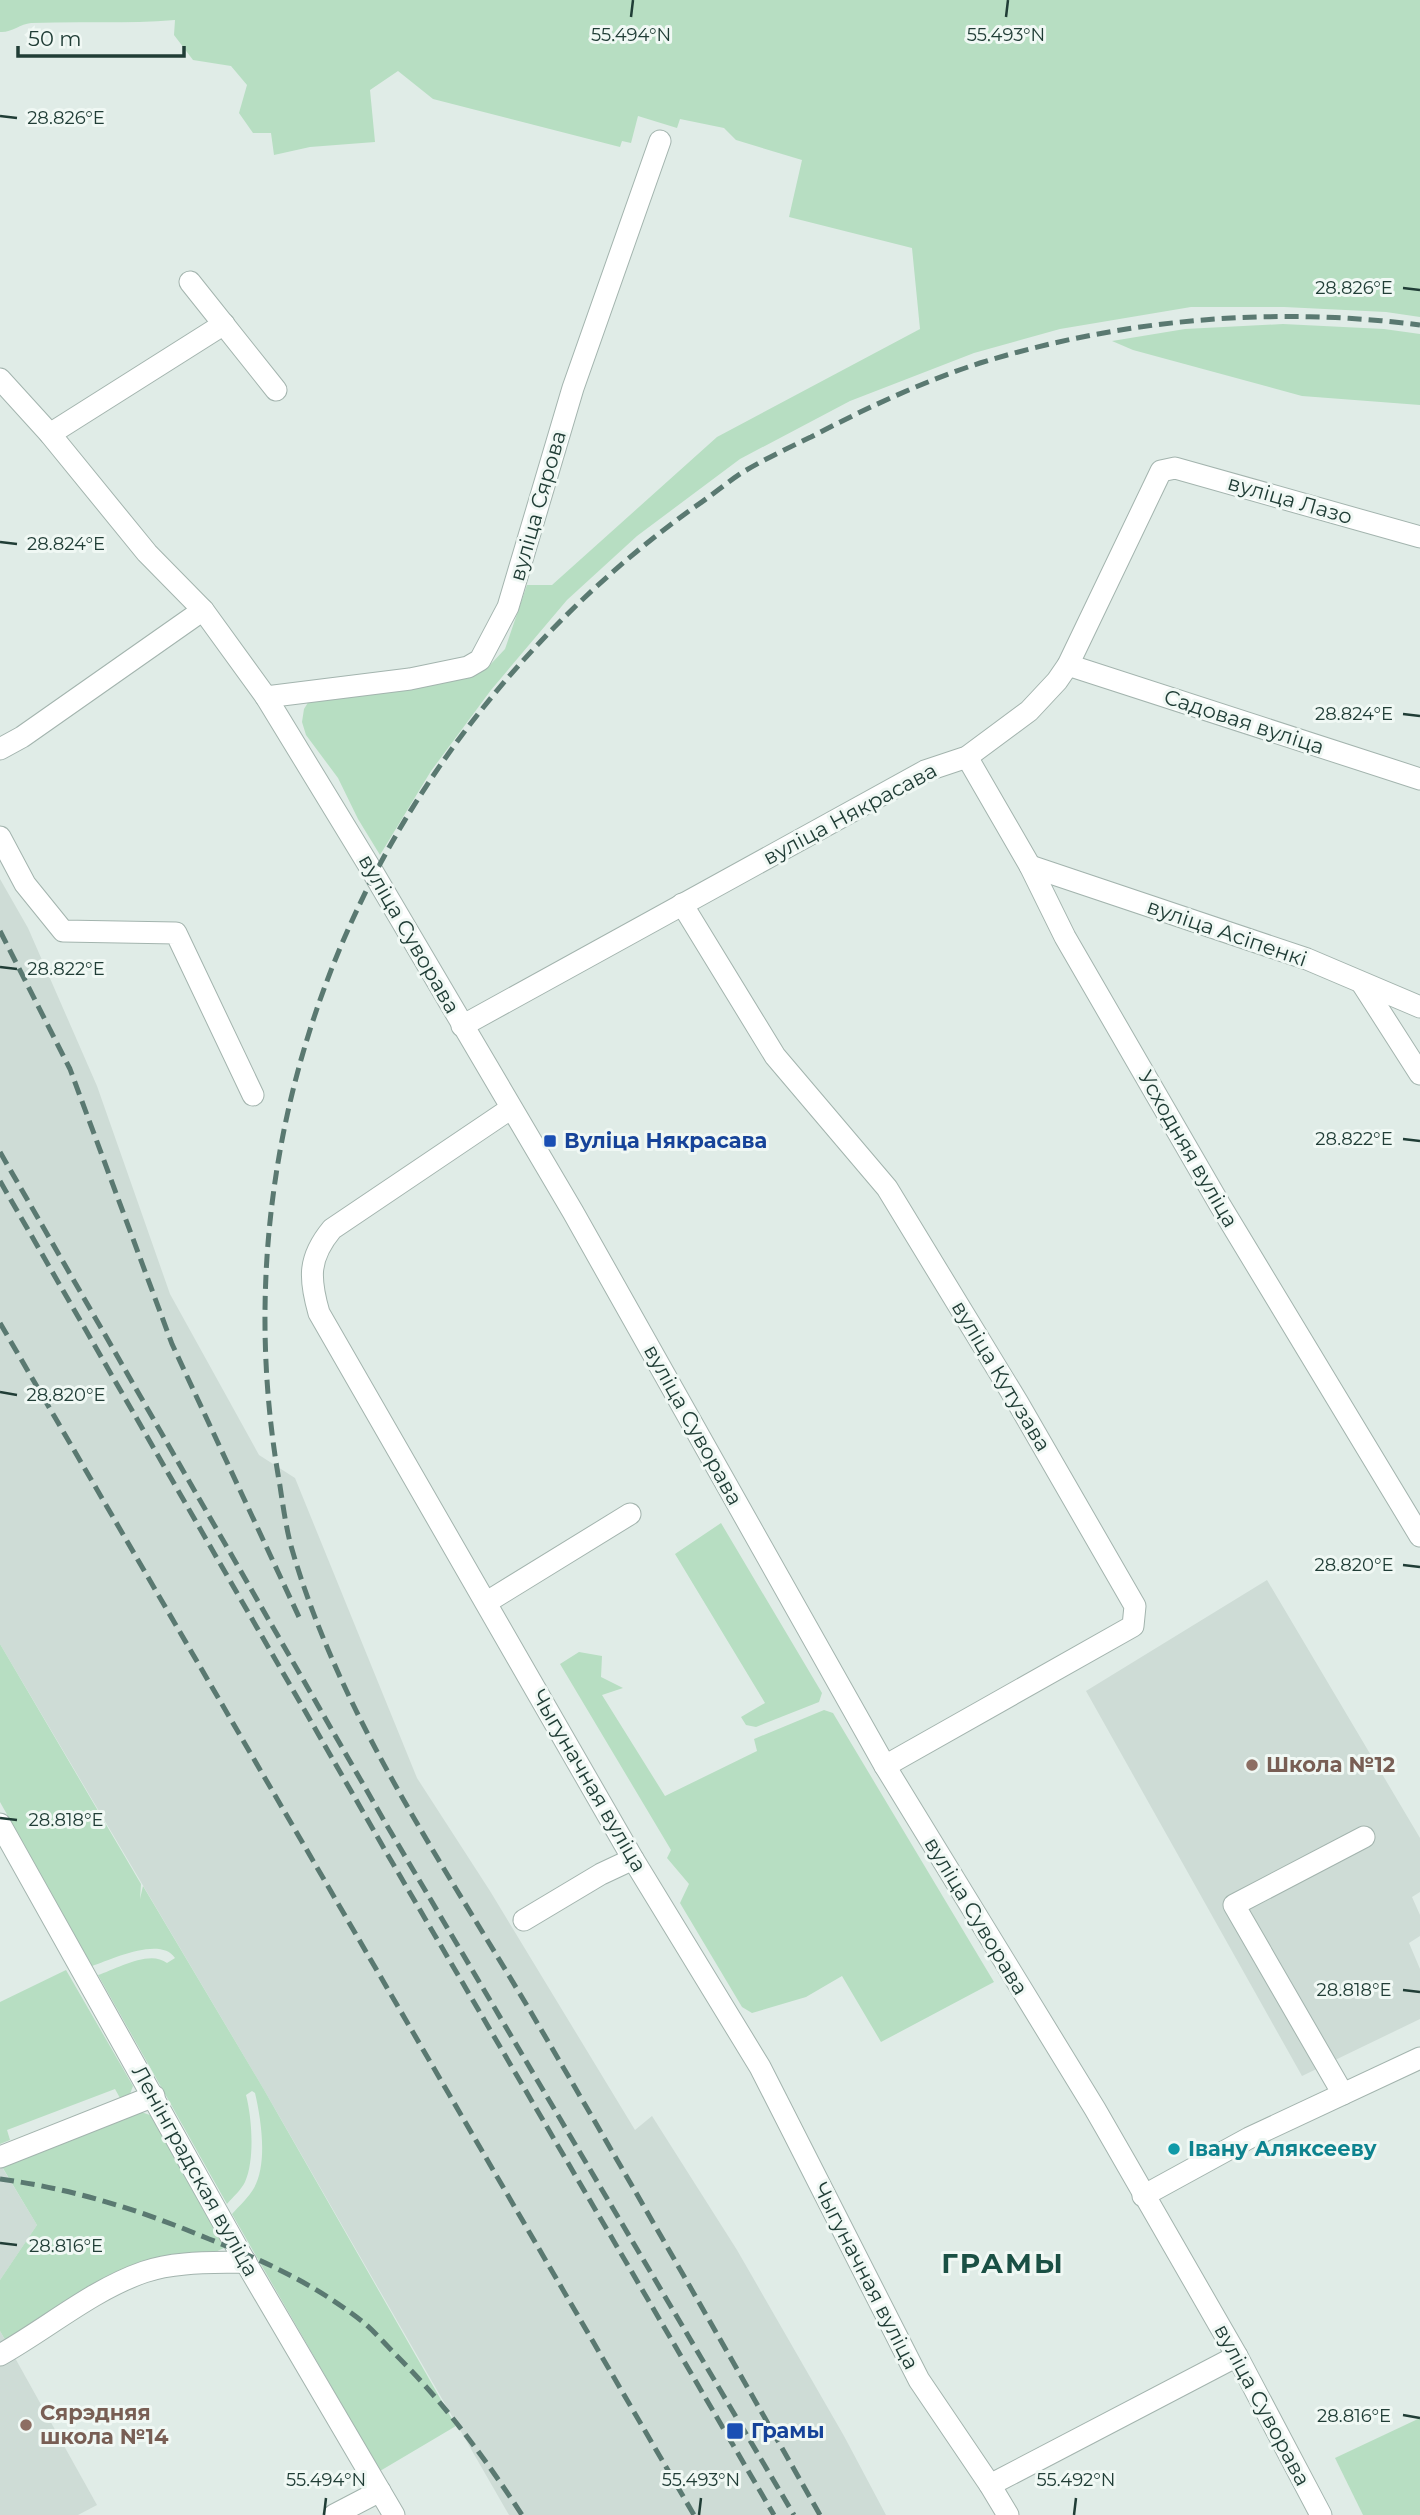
<svg xmlns="http://www.w3.org/2000/svg" width="1420" height="2515" font-family="Montserrat,sans-serif">
<style>
.built{fill:#cedcd6}
.green{fill:#b7dec2}
.lines{fill:none;stroke-linecap:round;stroke-linejoin:round}
.minor-casing{stroke:#a3b4ae;stroke-width:23}
.minor{stroke:#fff;stroke-width:21}
.rail{stroke:#5a7971;stroke-width:5;stroke-dasharray:14 7;stroke-linecap:butt}
.ticks{fill:none;stroke:#203d36;stroke-width:2.5}
.transit-dot{fill:#1a4fb4;stroke:#f0f8f4;stroke-width:2.5}
.education-dot{fill:#8d6e63;stroke:#f0f8f4;stroke-width:2.5}
.culture-dot{fill:#0f9aa8;stroke:#f0f8f4;stroke-width:2.5}
.labels{text-anchor:middle;stroke-width:6;stroke-linejoin:round;paint-order:stroke}
.street-label{font-size:21px;fill:#203d36;stroke:#f0f8f4}
.transit-label{font-size:21px;font-weight:bold;fill:#164399;stroke:#f0f8f4;text-anchor:start}
.education-label{font-size:21px;font-weight:bold;fill:#785e54;stroke:#f0f8f4;text-anchor:start}
.culture-label{font-size:21px;font-weight:bold;fill:#0d838f;stroke:#f0f8f4;text-anchor:start}
.district-label{font-size:28px;font-weight:bold;letter-spacing:2px;fill:#1a5044;stroke:#f0f8f4}
.ticks-label{font-size:18px;text-anchor:middle;fill:#203d36;stroke:#f0f8f4;stroke-width:6;stroke-linejoin:round;paint-order:stroke}
</style>
<rect width="100%" height="100%" fill="#e0ece7"/>
<g class="built">
<path d="M0,879l28,49 69,158 73,208 89,161 36,23 122,300 73,113 145,239 17,-14 85,134 107,186 42,79h-377l-246,-427 -263,-444z"/>
<path d="M1267,1580l153,258v54l-8,5 8,18v21l-11,7 11,26v50l-118,57 -216,-385z"/>
<path d="M0,2164l37,61 -37,55z"/>
<path d="M0,2331l97,174 -19,10h-78z"/>
</g>
<g class="green">
<path d="M0,0h1420v317l-34,-5 -102,-5h-93l-131,22 -86,24 -124,48 -110,58 -103,77 -70,64 -76,90 -60,81 -51,84 -22,-36 -20,-41 -32,-43 -4,-13 2,-13 5,-8 161,-27 19,-8 16,-17 22,-64h25l165,-148 203,-108 -8,-81 -123,-31 13,-57 -66,-20 -12,-12 -44,-9 -3,9 -39,-12 -7,27 -9,-2 -2,6 -187,-48 -35,-28 -28,19 5,52 -65,5 -36,8 -3,-22h-18l-14,-20 8,-28 -16,-19 -38,-6 -19,-25 1,-15c-48,4 -96,1 -144,3 -11,1 -20,10 -31,9z"/>
<path d="M1283,324l101,5 36,5v71l-118,-9 -169,-46 -21,-9 73,-12z"/>
<path d="M721,1523l101,170 -3,9 -63,25 -10,-2 -5,-8 24,-14 -90,-149z"/>
<path d="M0,1644l141,240 -1,15 3,-13 120,202 193,338 -76,45 -148,-257c7,-8 17,-17 22,-26 14,-25 7,-69 1,-95l-3,-2 -6,4c6,23 9,65 -1,87 -4,8 -12,15 -18,22l-129,-229c18,-6 52,-26 69,-12l8,-5c-14,-22 -63,1 -83,8l-92,-164z"/>
<path d="M579,1652l23,4 -1,21 22,11 -21,7 63,101 92,-45 -3,-12 70,-29 9,3 161,269 -113,60 -39,-66 -36,21 -54,16 -10,-6 -62,-104 9,-19 -22,-26 4,-8 -111,-186z"/>
<path d="M66,1970l67,116 -3,8 -10,4 -5,-9 -108,41 3,10 -10,4v-142z"/>
<path d="M141,2112l9,3 75,126 -1,7 -11,5 -28,1 -178,89 -7,-12v-51l37,-55 -36,-60z"/>
<path d="M1420,2418v97h-57l-28,-57z"/>
</g>
<g class="lines">
<g class="minor-casing">
<g id="minor">
<path d="M190,282l86,108"/>
<path d="M0,379l50,55 97,119 56,57 63,87 108,177 199,338 312,554 210,343 142,247 84,159"/>
<path d="M50,434l174,-110"/>
<path d="M1068,665l352,114"/>
<path d="M266,697l144,-18 58,-12 12,-7 28,-53 65,-219 87,-247"/>
<path d="M0,749l22,-12 181,-127"/>
<path d="M967,757l63,109 35,71 155,268 200,331"/>
<path d="M0,837l25,47 38,47 113,2 77,162"/>
<path d="M1030,866l277,93 113,48"/>
<path d="M682,904l93,152 112,132 131,215 117,203 -2,20 -248,140"/>
<path d="M1363,985l57,89"/>
<path d="M462,1026l463,-255 42,-14 62,-46 28,-30 11,-16 93,-194 14,-3 245,69"/>
<path d="M510,1109l-178,120c-24,29 -23,49 -13,84l314,546 127,208 159,313 71,105 18,30"/>
<path d="M487,1602l143,-88"/>
<path d="M0,1824l239,427 155,264"/>
<path d="M524,1920l77,-46 32,-15"/>
<path d="M1343,2094l-109,-189 130,-68"/>
<path d="M0,2157l154,-61"/>
<path d="M1143,2196l106,-58 171,-80"/>
<path d="M0,2355c48,-27 92,-65 144,-83 32,-11 69,-9 102,-10"/>
<path d="M990,2485l247,-129"/>
<path d="M334,2515l46,-24"/>
</g>
</g>
<use href="#minor" class="minor"/>
<g class="rail">
<path d="M0,931l70,138 102,275 127,273"/>
<path d="M0,1152l386,672 408,691"/>
<path d="M0,1181l389,676 385,658"/>
<path d="M0,1323l694,1192"/>
<path d="M0,2179c74,10 140,31 209,60 56,22 107,46 154,83 12,10 23,23 34,34 48,48 88,102 125,159"/>
<path d="M820,2515c-96,-169 -192,-338 -291,-506 -88,-148 -190,-296 -238,-463 -5,-19 -8,-40 -11,-60 -21,-117 -20,-234 3,-351 50,-254 201,-476 410,-627 17,-11 33,-25 50,-36 22,-13 45,-24 68,-35 51,-27 113,-56 169,-74 142,-44 293,-57 440,-38"/>
</g>
</g>
<path class="ticks" d="M631,17l2,-17M1006,17l2,-17M0,116l17,2M1403,288l17,2M0,542l17,2M1403,714l17,2M0,967l17,2M1403,1139l17,2M0,1392l17,3M1403,1565l17,2M0,1818l17,2M1403,1990l17,2M0,2243l17,2M1403,2415l17,3M324,2515l2,-17M699,2515l2,-17M1074,2515l2,-17"/>
<g class="transit-dot">
<rect x="543" y="1134" width="14" height="14" rx="3.5"/>
<rect x="726" y="2422" width="18" height="18" rx="3.5"/>
</g>
<g class="education-dot">
<circle cx="1252" cy="1765" r="7"/>
<circle cx="26" cy="2425" r="7"/>
</g>
<circle class="culture-dot" cx="1174" cy="2149" r="7"/>
<g class="labels">
<g class="street-label">
<text transform="translate(1290 500) rotate(16)" y="7">вуліца Лазо</text>
<text transform="translate(538 506) rotate(-74)" y="7">вуліца Сярова</text>
<text transform="translate(1244 722) rotate(18)" y="7">Садовая вуліца</text>
<text transform="translate(850 814) rotate(-28)" y="7">вуліца Някрасава</text>
<text transform="translate(1227 933) rotate(19)" y="7">вуліца Асіпенкі</text>
<text transform="translate(409 934) rotate(60)" y="7">вуліца Суворава</text>
<text transform="translate(1188 1149) rotate(60)" y="7">Усходняя вуліца</text>
<text transform="translate(1001 1376) rotate(59)" y="7">вуліца Кутузава</text>
<text transform="translate(693 1425) rotate(61)" y="7">вуліца Суворава</text>
<text transform="translate(589 1781) rotate(60)" y="7">Чыгуначная вуліца</text>
<text transform="translate(976 1916) rotate(59)" y="7">вуліца Суворава</text>
<text transform="translate(195 2171) rotate(61)" y="7">Ленінградская вуліца</text>
<text transform="translate(866 2276) rotate(63)" y="7">Чыгуначная вуліца</text>
<text transform="translate(1262 2405) rotate(62)" y="7">вуліца Суворава</text>
</g>
<g class="transit-label">
<text x="564" y="1148">Вуліца Някрасава</text>
<text x="751" y="2438">Грамы</text>
</g>
<g class="education-label">
<text x="1266" y="1772">Школа №12</text>
<text x="40" y="2420">Сярэдняя<tspan x="40" dy="24">школа №14</tspan></text>
</g>
<g class="culture-label">
<text x="1188" y="2156">Івану Аляксееву</text>
</g>
<g class="district-label">
<text x="1003" y="2273">ГРАМЫ</text>
</g>
</g>
<g class="ticks-label">
<text x="631" y="41">55.494°N</text>
<text x="1006" y="41">55.493°N</text>
<text x="66" y="124">28.826°E</text>
<text x="1354" y="294">28.826°E</text>
<text x="66" y="550">28.824°E</text>
<text x="1354" y="720">28.824°E</text>
<text x="66" y="975">28.822°E</text>
<text x="1354" y="1145">28.822°E</text>
<text x="66" y="1401">28.820°E</text>
<text x="1354" y="1571">28.820°E</text>
<text x="66" y="1826">28.818°E</text>
<text x="1354" y="1996">28.818°E</text>
<text x="66" y="2252">28.816°E</text>
<text x="1354" y="2422">28.816°E</text>
<text x="326" y="2486">55.494°N</text>
<text x="701" y="2486">55.493°N</text>
<text x="1076" y="2486">55.492°N</text>
</g>
<path d="M18 46v10h166v-10" fill="none" stroke="#203d36" stroke-width="3.5"/>
<text x="28" y="46" font-size="21" fill="#203d36" stroke="#f0f8f4" stroke-width="5" paint-order="stroke">50 m</text>
</svg>
